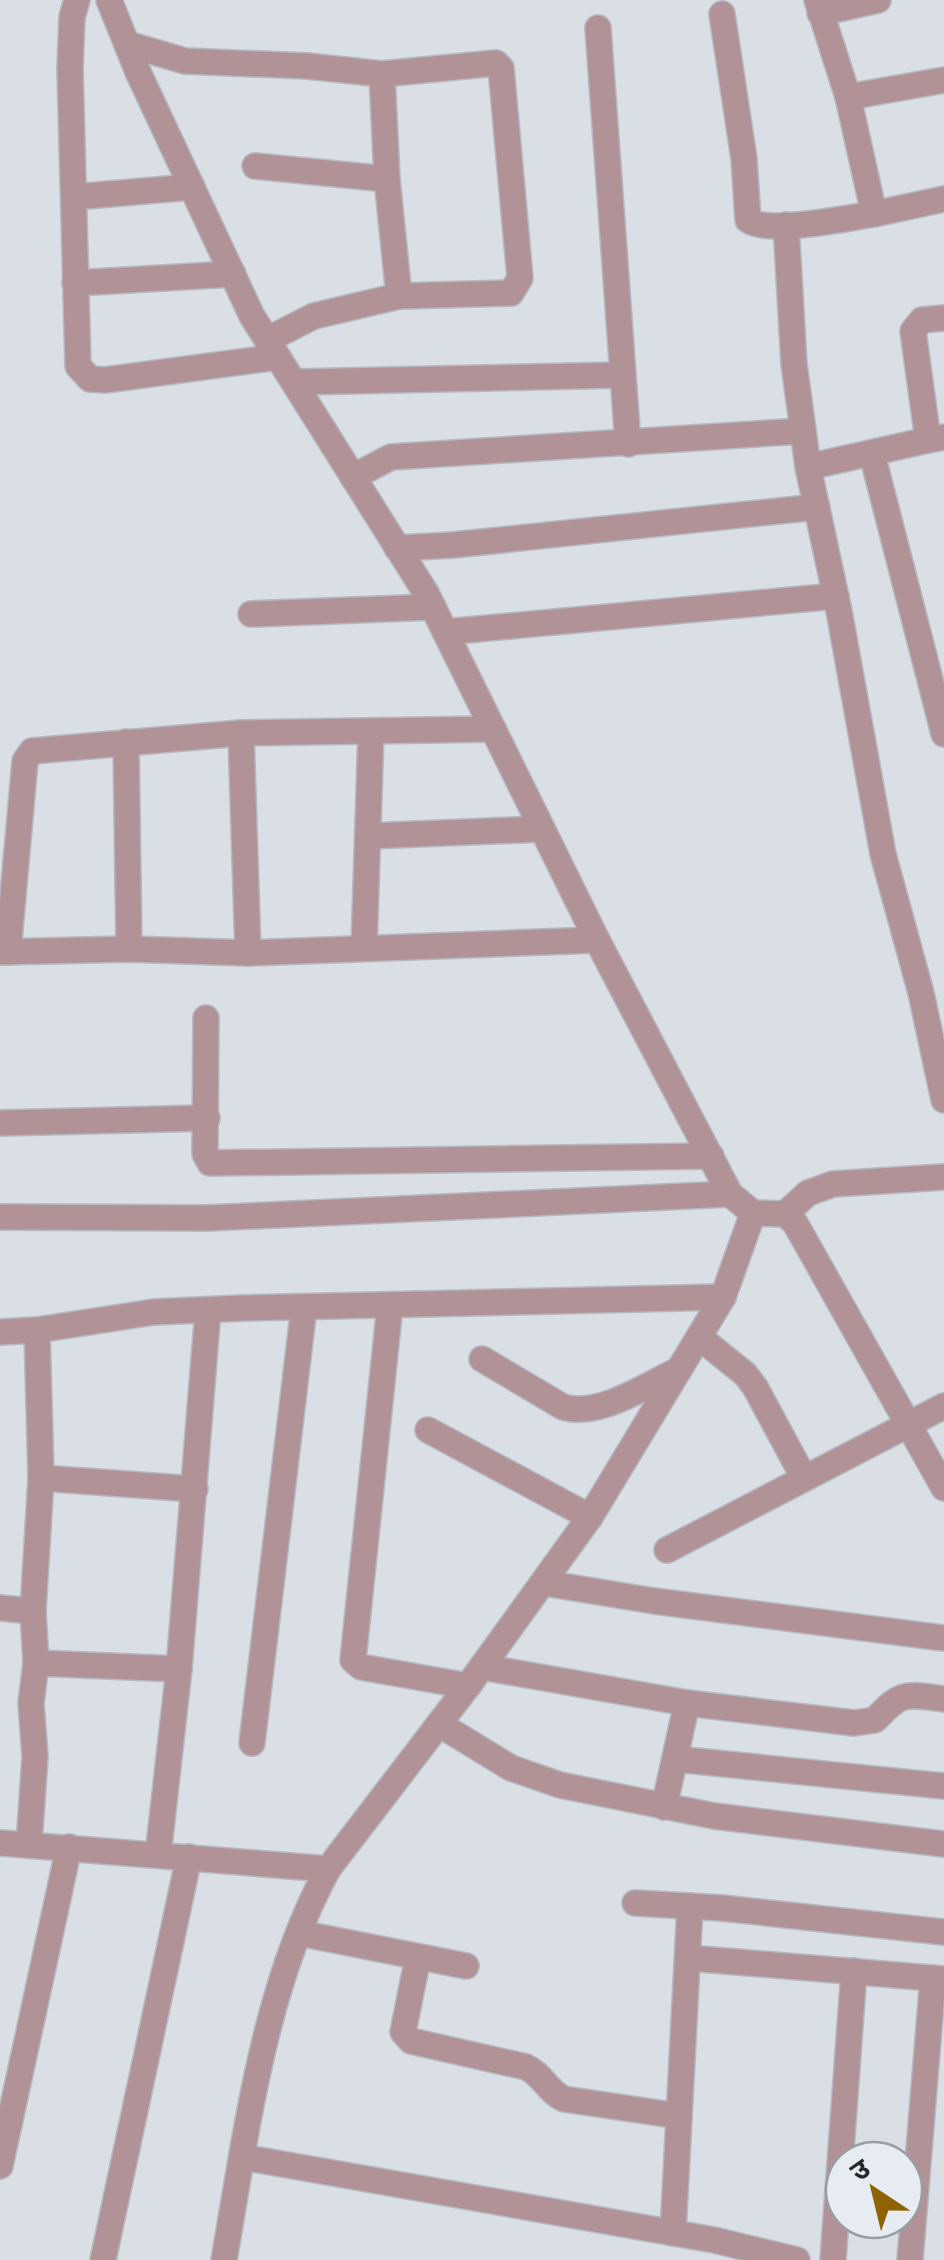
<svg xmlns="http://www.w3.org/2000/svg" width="944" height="2260" font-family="Ubuntu,'Noto Sans Devanagari',sans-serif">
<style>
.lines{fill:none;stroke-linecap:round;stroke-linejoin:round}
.minor-casing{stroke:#b6bac0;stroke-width:28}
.minor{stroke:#b19397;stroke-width:25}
</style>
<rect width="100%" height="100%" fill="#dadfe6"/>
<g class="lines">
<g class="minor-casing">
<g id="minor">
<path d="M77,0l-5,17 -2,51 8,298 12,13 15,1 173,-23"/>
<path d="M109,0l29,72 114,244 174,277 171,347 133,254 23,19 32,1 10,9 149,265"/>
<path d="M817,0l31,97"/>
<path d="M820,13l58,-13"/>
<path d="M722,14l22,145 4,61c20,15 99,-2 126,-6"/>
<path d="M598,28l30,416"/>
<path d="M127,44l58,17 122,5 75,8 114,-11 5,5 19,210 -9,15 -112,3 -12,-117 -5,-105"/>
<path d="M944,80l-96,17 26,117 70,-15"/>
<path d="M255,166l132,13"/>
<path d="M74,197l118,-10"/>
<path d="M786,225l8,139 14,103 31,144 44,243 38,139 23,107"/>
<path d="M75,283l158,-9"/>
<path d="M944,318l-22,2 -9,11 15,109 16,-3"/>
<path d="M267,340l47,-24 85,-20"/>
<path d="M294,382l328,-7"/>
<path d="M872,454l72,280"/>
<path d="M808,467l120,-27"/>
<path d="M353,477l38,-20 412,-26"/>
<path d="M397,548l56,-3 364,-38"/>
<path d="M251,614l182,-7"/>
<path d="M445,632l391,-36"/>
<path d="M241,733l7,220"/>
<path d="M126,742l3,207"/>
<path d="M368,836l174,-7"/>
<path d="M364,948l7,-217"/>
<path d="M0,952l129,-3 119,4 349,-13"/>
<path d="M8,952l17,-191 7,-10 209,-18 252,-4"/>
<path d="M206,1018l-1,136 5,9 501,-7"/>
<path d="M0,1123l207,-5"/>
<path d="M785,1214l23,-21 25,-9 111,-7"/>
<path d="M0,1217l208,1 522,-24"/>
<path d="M390,1305l-37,355 8,7 107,19"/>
<path d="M0,1332l37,-2 117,-18 89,-4 480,-11"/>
<path d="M699,1337l46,37 10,13 49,91"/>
<path d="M482,1359l81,48c36,11 83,-22 116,-37"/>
<path d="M428,1430l162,87"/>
<path d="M41,1478l154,11"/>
<path d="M667,1550l277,-144"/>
<path d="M544,1583l110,18 290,37"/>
<path d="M0,1608l33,3"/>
<path d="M36,1663l143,6"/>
<path d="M482,1667l205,36 167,20 21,-3c27,-29 30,-26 69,-21"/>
<path d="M439,1724l72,44 49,17 154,31 230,28"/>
<path d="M252,1743l52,-436"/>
<path d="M675,1759l269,27"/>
<path d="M664,1807l23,-104"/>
<path d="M0,1843l328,26"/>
<path d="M29,1844l6,-87 -4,-54 5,-40 -3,-52 8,-133 -4,-148"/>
<path d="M158,1855l21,-186 29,-359"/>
<path d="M635,1903l87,5 222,24"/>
<path d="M299,1933l167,33"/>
<path d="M418,1957l-15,75 8,9 115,26c16,7 22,25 38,32l115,17"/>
<path d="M688,1958l256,21"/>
<path d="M242,2157l472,83 83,20"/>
<path d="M0,2166l69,-319"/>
<path d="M673,2233l17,-327"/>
<path d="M103,2260l86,-403"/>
<path d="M224,2260c23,-131 40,-274 104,-391l140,-183 122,-169 133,-220 30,-84"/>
<path d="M833,2260l21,-289"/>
<path d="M910,2260l23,-282"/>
</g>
</g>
<use href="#minor" class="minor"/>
</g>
<g transform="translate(874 2190) rotate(325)"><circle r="48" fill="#e7ecf3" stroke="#999da2" stroke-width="2.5"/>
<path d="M0-8L18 38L0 25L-18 38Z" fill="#8d6306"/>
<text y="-15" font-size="28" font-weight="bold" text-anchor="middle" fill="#252729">उ</text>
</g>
</svg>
